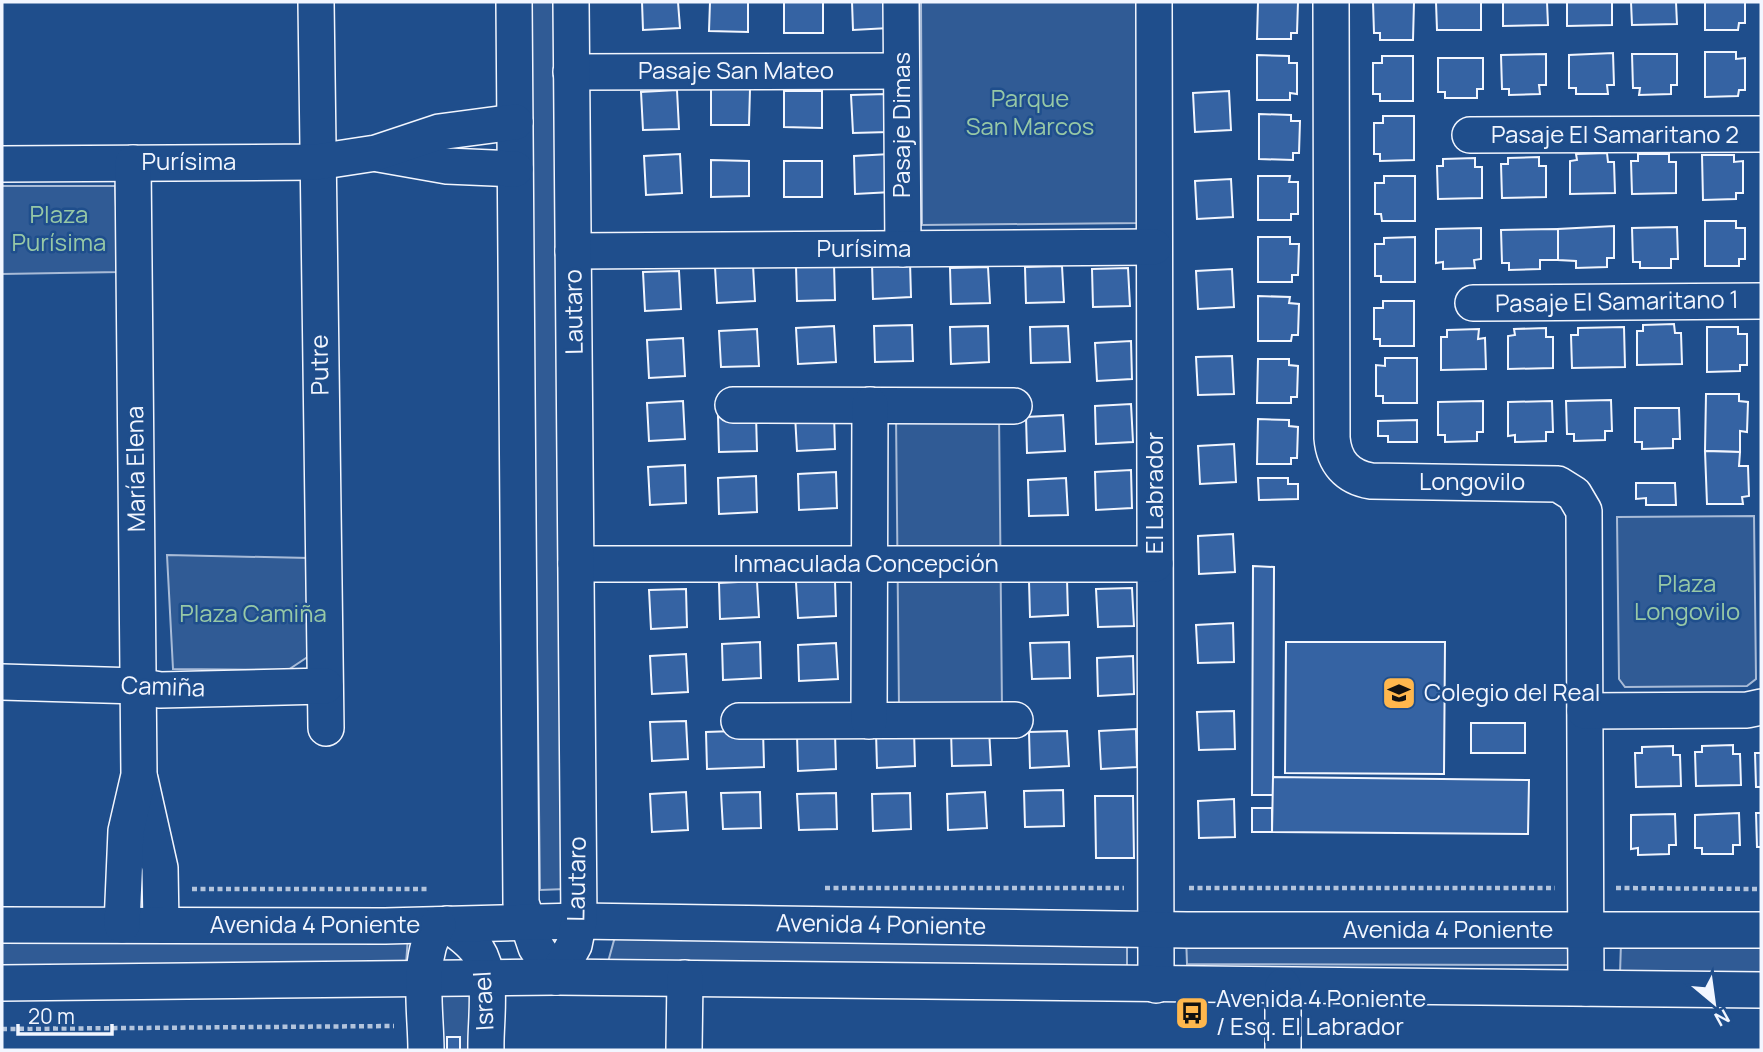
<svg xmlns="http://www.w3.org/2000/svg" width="1763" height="1052" font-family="Manrope,sans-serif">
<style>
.built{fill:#305b95;stroke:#a8bbd7;stroke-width:2}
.building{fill:#3563a3;stroke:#f2f6ff;stroke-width:2}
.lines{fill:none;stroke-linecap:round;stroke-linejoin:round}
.minor-casing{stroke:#f2f6ff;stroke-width:38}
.path{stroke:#b3c4dc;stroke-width:4.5;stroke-dasharray:5 3.5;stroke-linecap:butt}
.minor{stroke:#1f4e8c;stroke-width:35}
.labels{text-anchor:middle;stroke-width:5;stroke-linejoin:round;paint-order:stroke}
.street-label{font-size:24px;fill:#f2f6ff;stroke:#1f4e8c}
.park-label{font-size:24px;fill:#97c8a6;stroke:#1f4e8c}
.poi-label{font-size:24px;fill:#f2f6ff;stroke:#1f4e8c;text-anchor:start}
</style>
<rect width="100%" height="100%" fill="#1f4e8c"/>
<g class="built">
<path d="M529,2h28l9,887 -26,1z"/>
<path d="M921,2h217l1,221 -217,2z"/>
<path d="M2,186h113l4,86 -117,2z"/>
<path d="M999,413l3,295 -103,1 -3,-294z"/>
<path d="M1754,516l2,163 -9,7 -122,1 -6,-8 -2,-162z"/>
<path d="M167,555l142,3v98l-21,14 -115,-1z"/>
<path d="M616,933l511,8v27l-519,-6z"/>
<path d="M1186,935l381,3 2,27 -382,-1z"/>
<path d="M408,937l-2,27 -404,3v-27z"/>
<path d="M1621,943h140v31h-141z"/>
<path d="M437,994l35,1v55h-35z"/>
</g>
<g class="building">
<path d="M642,2h36l2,26 -37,2z"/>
<path d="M710,2h38v30l-39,-1z"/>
<rect x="784" y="2" width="39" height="31"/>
<path d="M852,2h36l1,26 -36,2z"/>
<path d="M1258,2h40l-1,31h-6v6h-34z"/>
<path d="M1373,2h41l-1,38h-33v-7h-6z"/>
<path d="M1436,2h45v28h-44z"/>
<path d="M1503,2h44l1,23 -45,1z"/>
<path d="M1567,2h45v23l-45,1z"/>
<path d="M1631,2h45l1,22 -45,1z"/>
<path d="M1705,2h40v21h-6l-1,7h-33z"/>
<path d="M1705,52h31v7l9,-1v32h-6l-1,6 -33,1z"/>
<path d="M1613,53l1,32h-7l1,9h-32v-6h-7v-33z"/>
<path d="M1546,54v31h-7l1,9 -31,1v-6h-7l-1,-34z"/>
<path d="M1632,54h45v31h-6v9l-32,1 1,-7h-7z"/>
<path d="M1257,55l32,1v7h8v31l-7,-1v7h-33z"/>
<path d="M1382,56h31v45h-33v-7h-7v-31h9z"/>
<path d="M1438,58h45v31h-6v9h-32v-6h-7z"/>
<path d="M711,89h39l-1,36h-38z"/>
<path d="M677,90l2,39 -36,1 -2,-38z"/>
<path d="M784,91h38v37l-38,-1z"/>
<path d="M1229,91l2,39 -36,2 -2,-39z"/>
<path d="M887,94l2,38 -36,1 -2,-38z"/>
<path d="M1259,114l32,1v6h9l-1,32h-6v7l-34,-1z"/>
<path d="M1383,116h31v44l-34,1v-7h-6v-31h9z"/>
<path d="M1607,153l1,9h6l1,31 -45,1v-33l7,-1 -1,-6z"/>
<path d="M680,154l2,39 -36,2 -2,-39z"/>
<path d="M890,154l2,38 -37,2 -1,-38z"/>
<path d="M1638,154h31v8h7v31l-44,1 -1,-33h7z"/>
<path d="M1702,155h32v7l9,-1v32h-7v6l-33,1z"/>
<path d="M1539,157v9h7v31l-44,1 -1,-34h7v-6z"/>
<path d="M1475,158v9h7v31l-44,1 -1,-33h6v-7z"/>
<path d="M711,160l38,1v35l-38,1z"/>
<rect x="784" y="161" width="38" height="36"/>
<path d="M1258,176h32l-1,6h9v32h-7v6h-33z"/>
<path d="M1384,176h31v45h-33l-1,-7h-6v-31h9z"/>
<path d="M1231,179l2,38 -36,2 -2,-38z"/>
<path d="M1705,221h31v7h9v31h-6v7h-34z"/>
<path d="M1614,226v32h-7v9l-31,1v-7l-18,-1v-31z"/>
<path d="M1677,227l1,32h-7v9h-31v-6h-7l-1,-34z"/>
<path d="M1481,228v31l-7,1 1,8 -32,1v-7l-7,1v-34z"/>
<path d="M1558,229v31h-18v9l-31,1v-7h-7l-1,-33z"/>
<path d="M1258,237h32v7h9l-1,31h-6v7h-34z"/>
<path d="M1415,237v45h-34v-6h-6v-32h9v-6z"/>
<path d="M910,262l1,35 -38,2 -1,-36z"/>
<path d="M834,264l1,36 -38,1 -1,-35z"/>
<path d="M753,265l2,36 -38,2 -2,-36z"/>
<path d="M1062,266l2,36 -38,1 -1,-36z"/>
<path d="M988,267l2,36 -39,1 -1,-36z"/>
<path d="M1128,268l2,38 -37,1 -1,-38z"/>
<path d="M1232,269l2,38 -36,2 -2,-38z"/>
<path d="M679,271l2,38 -36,2 -2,-39z"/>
<path d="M1258,296l32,1 -1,6 10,1 -1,31h-6l-1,6h-33z"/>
<path d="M1383,301h31v45h-34v-7h-6v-31h9z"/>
<path d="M1674,324l1,9h6l1,31 -45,1v-34h6v-6z"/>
<path d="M912,325l1,36 -38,1 -1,-36z"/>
<path d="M834,326l2,36 -38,2 -2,-36z"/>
<path d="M988,326l1,36 -38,2 -1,-37z"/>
<path d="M1068,326l2,36 -39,1 -1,-36z"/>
<path d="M1624,327l1,40 -53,1 -1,-33h7v-7z"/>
<path d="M1707,327h31v7h9v31h-7v6l-33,1z"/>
<path d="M1546,328v9h7v31l-45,1v-33l7,-1 -1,-6z"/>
<path d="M757,329l2,37 -38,1 -2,-36z"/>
<path d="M1479,329l-1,10 7,-1 1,31 -45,1v-33h6v-7z"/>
<path d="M683,338l2,38 -36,2 -2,-38z"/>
<path d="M1131,341l1,38 -35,2 -2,-38z"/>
<path d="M1232,356l2,38 -36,1 -2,-38z"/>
<path d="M1385,358h32v45h-34v-7h-7v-31l9,1z"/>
<path d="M1258,359h31v6l9,1 -1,31h-6v6h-34z"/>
<path d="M1706,394h33v7l9,1 -1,30 -7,-1v21l-35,-1z"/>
<path d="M1611,400l1,31h-7v9l-31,1v-7h-7l-1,-33z"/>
<path d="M683,401l2,38 -36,2 -2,-38z"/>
<path d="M1483,401v31h-6v9l-32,1v-7h-7v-33z"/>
<path d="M1552,401l1,31h-7v9l-31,1v-7l-7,1v-34z"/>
<path d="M1131,404l2,38 -37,2 -1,-38z"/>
<path d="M1635,408h44l1,31h-7v9l-31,1v-7h-7z"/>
<path d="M834,413l1,36 -38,2 -2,-36z"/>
<path d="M756,415l1,36 -38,1 -1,-36z"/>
<path d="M1063,415l2,36 -38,2 -1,-36z"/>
<path d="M1258,419l31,1v6l9,1 -1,31h-6v6h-34z"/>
<path d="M1417,420v22h-29v-6h-10v-15z"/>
<path d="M1234,444l2,38 -36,2 -2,-38z"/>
<path d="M1705,451l35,1 -1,14h9l1,30 -7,1 1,7h-36z"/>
<path d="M685,465l1,38 -36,2 -2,-38z"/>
<path d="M1131,470l1,38 -36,2 -1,-38z"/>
<path d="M836,472l1,36 -38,2 -1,-36z"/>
<path d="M756,476l1,36 -38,2 -1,-36z"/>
<path d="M1066,478l2,37 -39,1 -1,-36z"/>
<path d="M1258,478h30v6h10v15l-39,1z"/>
<path d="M1636,483h39l1,22h-30v-7l-10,1z"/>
<path d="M1233,534l2,38 -36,2 -1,-38z"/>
<path d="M1253,566l21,1 -1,228h-21z"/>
<path d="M1067,579l1,36 -38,2 -1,-36z"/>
<path d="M757,581l2,36 -39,2 -1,-36z"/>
<path d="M835,581l1,35 -38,2 -2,-36z"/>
<path d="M1132,588l2,38 -36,1 -2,-38z"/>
<path d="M686,589l1,38 -36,2 -2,-39z"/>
<path d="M1233,623l1,39 -36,1 -2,-38z"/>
<path d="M760,642l1,36 -38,2 -1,-36z"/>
<path d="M1069,642l1,36 -38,1 -2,-36z"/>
<path d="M1286,642h159l-1,132 -159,-1z"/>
<path d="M836,643l2,36 -39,2 -1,-36z"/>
<path d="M686,654l2,38 -36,2 -2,-38z"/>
<path d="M1133,656l1,38 -36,2 -1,-38z"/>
<path d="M1234,711l1,38 -36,1 -2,-38z"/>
<path d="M686,721l2,38 -36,2 -2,-39z"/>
<rect x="1471" y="723" width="54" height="30"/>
<path d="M989,729l2,36 -39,1 -1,-36z"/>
<path d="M1136,729l1,38 -36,2 -2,-38z"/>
<path d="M763,730l1,37 -57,2 -1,-37z"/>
<path d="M914,730l1,36 -38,2 -1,-36z"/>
<path d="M1067,731l2,35 -39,2 -1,-36z"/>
<path d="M835,733l1,36 -38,2 -1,-36z"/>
<path d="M1733,745v9h7l1,31 -45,1 -1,-34h7v-6z"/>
<path d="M1673,746v9h7l1,31 -45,1 -1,-34h7v-6z"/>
<path d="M1755,753h6v34h-5z"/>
<path d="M1273,777l256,3 -1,54 -256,-2z"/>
<path d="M1063,790l1,36 -39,1 -1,-36z"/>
<path d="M686,792l2,38 -36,2 -2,-38z"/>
<path d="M760,792l1,36 -38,1 -2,-36z"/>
<path d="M985,792l2,36 -39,2 -1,-36z"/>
<path d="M836,793l1,36 -38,1 -2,-36z"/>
<path d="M910,793l1,36 -38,2 -1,-37z"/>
<path d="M1095,796h38l1,62h-38z"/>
<path d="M1234,799l1,38 -36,1 -1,-37z"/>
<rect x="1252" y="808" width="20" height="24"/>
<path d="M1739,813l1,32h-7v9h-31v-6h-7v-33z"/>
<path d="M1756,813h5v34h-4z"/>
<path d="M1675,814l1,31h-7v9l-31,1v-7l-7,1v-34z"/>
<rect x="447" y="1037" width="13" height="13"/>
</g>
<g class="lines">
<g class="minor-casing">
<g id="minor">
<path d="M316,2l10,726"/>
<path d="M514,2l7,901 15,44 20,30"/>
<path d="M901,2l2,247"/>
<path d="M1154,2l2,983"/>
<path d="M1331,2l1,436c2,24 15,39 39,43l187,3 16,10 10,17 2,477"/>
<path d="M571,72l330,-1"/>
<path d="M1470,135l291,-1"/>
<path d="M379,154l68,12 68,3"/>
<path d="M2,164l315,-2 59,-9 63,-21 76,-10"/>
<path d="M573,251l581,-4"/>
<path d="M1473,303l288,-2"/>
<path d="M733,405l281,1"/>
<path d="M576,564h579"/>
<path d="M2,682l136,4 22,4 165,-4"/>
<path d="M1585,711l162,-1 14,-3"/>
<path d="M739,721l276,-1"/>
<path d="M869,721l1,-316"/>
<path d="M140,779l20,89 1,57"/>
<path d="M447,924c11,8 23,16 30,26 17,26 8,71 9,100"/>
<path d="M2,925l383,1 194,-5 608,9h574"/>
<path d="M122,925l4,-94 13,-56 -6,-612"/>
<path d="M556,977l18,-32 5,-24 -8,-919"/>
<path d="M2,983l554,-6 1205,13"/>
<path d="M426,1050c0,-38 -10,-92 12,-125"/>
<path d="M684,1050l1,-72"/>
<path d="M1283,1050v-64"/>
</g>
</g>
<g class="path">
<path d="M825,888h299"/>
<path d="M1189,888h366"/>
<path d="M1616,888l145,1"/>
<path d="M192,889h236"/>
<path d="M2,1029l392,-3"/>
</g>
<use href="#minor" class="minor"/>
</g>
<defs>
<g id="school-square" transform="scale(1.75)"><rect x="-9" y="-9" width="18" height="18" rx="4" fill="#ffb74d" stroke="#1f4e8c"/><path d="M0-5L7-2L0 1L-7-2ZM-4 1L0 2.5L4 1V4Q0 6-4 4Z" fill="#111"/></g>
<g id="bus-square" transform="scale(1.75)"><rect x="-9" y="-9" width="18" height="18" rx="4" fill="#ffb74d" stroke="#1f4e8c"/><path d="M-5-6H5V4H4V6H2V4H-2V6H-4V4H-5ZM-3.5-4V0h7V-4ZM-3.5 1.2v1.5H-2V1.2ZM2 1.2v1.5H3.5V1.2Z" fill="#111"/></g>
</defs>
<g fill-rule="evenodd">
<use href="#school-square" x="1399" y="693"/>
<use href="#bus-square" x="1192" y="1013"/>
</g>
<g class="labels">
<g class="street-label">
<text x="736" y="79">Pasaje San Mateo</text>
<text transform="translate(902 125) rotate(-90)" y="8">Pasaje Dimas</text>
<text x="1615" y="143">Pasaje El Samaritano 2</text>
<text x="189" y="170">Purísima</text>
<text x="864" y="257">Purísima</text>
<text transform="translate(1617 302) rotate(-1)" y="8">Pasaje El Samaritano 1</text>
<text transform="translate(574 312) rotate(-91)" y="8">Lautaro</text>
<text transform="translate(320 365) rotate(-91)" y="8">Putre</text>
<text transform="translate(136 469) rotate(-91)" y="8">María Elena</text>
<text x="1472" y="490">Longovilo</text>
<text transform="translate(1155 493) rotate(-90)" y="8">El Labrador</text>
<text x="866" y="572">Inmaculada Concepción</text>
<text transform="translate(163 687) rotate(2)" y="8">Camiña</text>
<text transform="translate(577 879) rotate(-89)" y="8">Lautaro</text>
<text x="315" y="933">Avenida 4 Poniente</text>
<text transform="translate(881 925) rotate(1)" y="8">Avenida 4 Poniente</text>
<text x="1448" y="938">Avenida 4 Poniente</text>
<text transform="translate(484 1001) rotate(-93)" y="8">Israel</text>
</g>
<g class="park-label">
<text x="1030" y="107">Parque<tspan x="1030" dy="28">San Marcos</tspan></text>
<text x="59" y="223">Plaza<tspan x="59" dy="28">Purísima</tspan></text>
<text x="1687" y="592">Plaza<tspan x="1687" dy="28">Longovilo</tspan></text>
<text x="253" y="622">Plaza Camiña</text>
</g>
<g class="poi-label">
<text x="1424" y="701">Colegio del Real</text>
<text x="1216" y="1007">Avenida 4 Poniente<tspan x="1216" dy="28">/ Esq. El Labrador</tspan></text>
</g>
</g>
<rect width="1763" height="1052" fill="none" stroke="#f2f6ff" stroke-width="7"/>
<g transform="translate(1714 1003) rotate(151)" stroke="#1f4e8c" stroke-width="5" paint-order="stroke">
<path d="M0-5L12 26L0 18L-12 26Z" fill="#f2f6ff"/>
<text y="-10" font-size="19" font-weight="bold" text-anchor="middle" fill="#f2f6ff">N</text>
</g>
<path d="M18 1024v10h94v-10" fill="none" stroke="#f2f6ff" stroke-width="3.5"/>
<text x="28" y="1024" font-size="21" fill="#f2f6ff" stroke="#1f4e8c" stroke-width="5" paint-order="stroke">20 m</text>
</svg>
